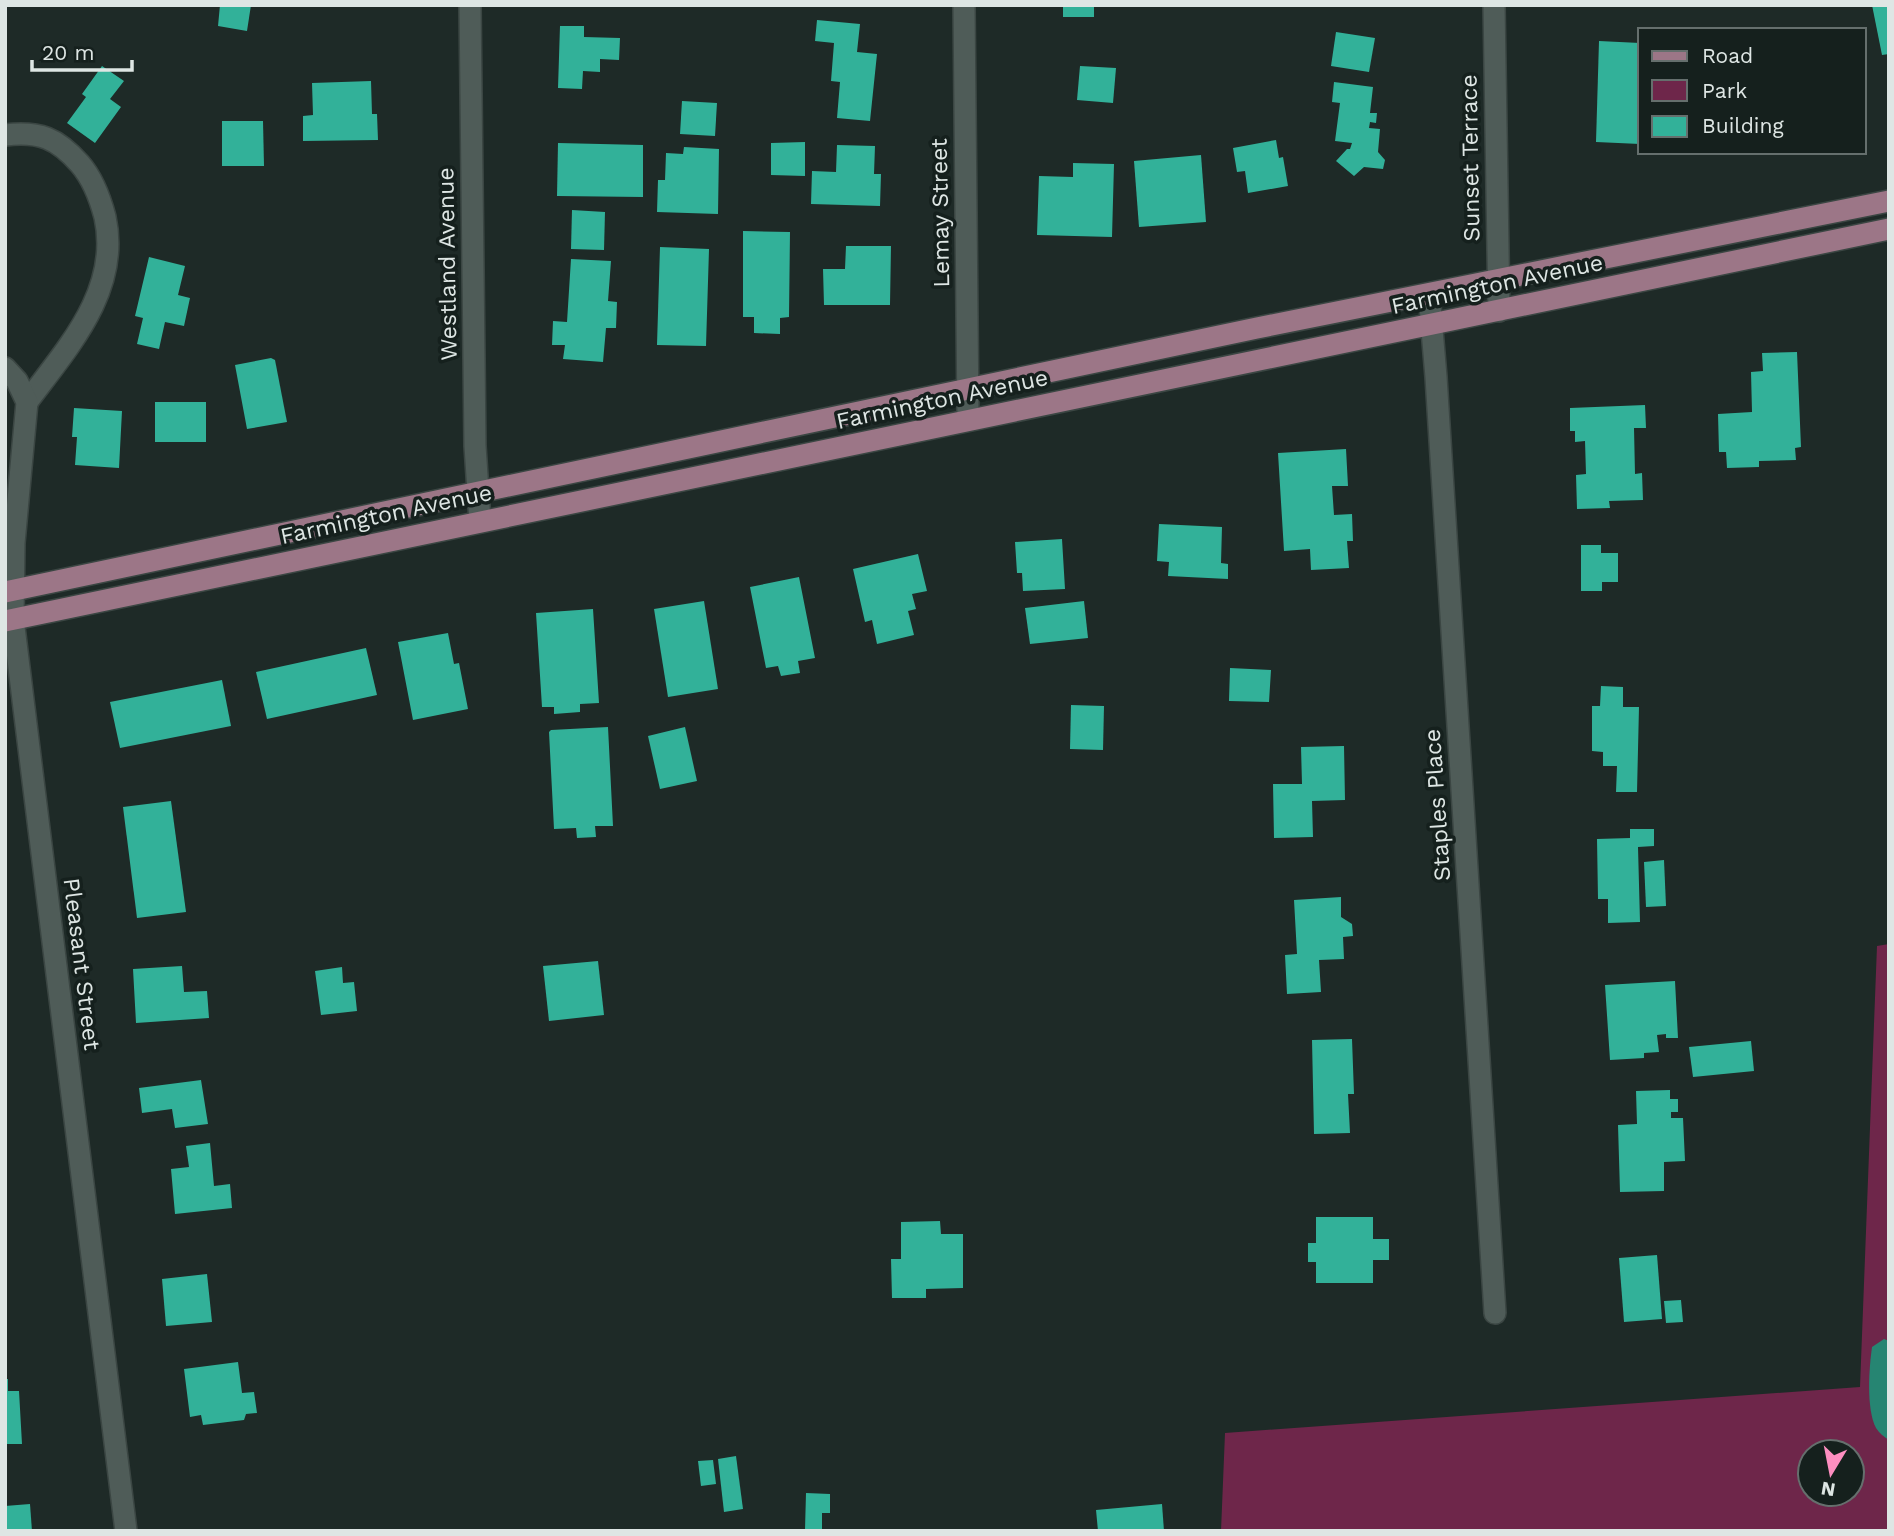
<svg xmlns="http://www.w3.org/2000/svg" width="1894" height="1536" font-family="'Work Sans',sans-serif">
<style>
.green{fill:#6e264a;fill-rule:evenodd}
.water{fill:#268572}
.building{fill:#32b199}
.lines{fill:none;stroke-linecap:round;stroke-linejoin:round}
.street-casing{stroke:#3b4643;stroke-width:24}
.primary-casing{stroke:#3b4643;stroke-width:24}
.street{stroke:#4f5c58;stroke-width:21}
.primary{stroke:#9c7687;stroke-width:21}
.labels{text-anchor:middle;stroke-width:7;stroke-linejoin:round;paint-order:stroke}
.street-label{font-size:23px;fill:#dee6e4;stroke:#15201d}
</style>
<rect width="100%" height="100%" fill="#1e2a27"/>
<path class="green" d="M1889,944v587h-668l4,-98 635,-46 17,-441zM1810,1452h42v42h-42z"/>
<path class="water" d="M1884,1339l5,2v99c-5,-3 -10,-7 -13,-12 -10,-19 -7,-60 -4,-81z"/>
<g class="building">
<path d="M220,5h31l-4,26 -29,-5z"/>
<rect x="1063" y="5" width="31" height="12"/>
<path d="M1872,5h17v49l-7,1z"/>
<path d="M817,20l43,4 -3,28 20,2 -7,67 -33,-3 3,-36 -9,-1 3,-38 -19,-2z"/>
<path d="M560,26h24v11l36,1 -1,22 -19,-1v13l-17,-1 -1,18 -24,-1z"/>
<path d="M1336,32l39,6 -6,34 -38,-6z"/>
<path d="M1599,41l41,2v101l-44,-2z"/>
<path d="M102,66l22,15 -14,18 11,8 -26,36 -28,-20 19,-26 -4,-3z"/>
<path d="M1080,66l36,2 -3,35 -36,-3z"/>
<path d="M371,81l1,33h5l1,26 -75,1v-25l10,-1 -1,-32z"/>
<path d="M1334,82l39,5 -3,26h7l-1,10 -6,-1 -1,6 11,1 -2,23 7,8 -2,9 -19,-2 -10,9 -18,-15 11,-12h3l2,-6 -17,-2 5,-38 -8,-1z"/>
<path d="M682,101l35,2 -2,33 -35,-2z"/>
<path d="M222,121h41l1,45h-42z"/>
<path d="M1276,140l3,18 4,-1 5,29 -40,7 -3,-22 -8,1 -4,-24z"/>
<path d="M805,142v34l-34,-1v-32z"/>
<path d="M558,143l85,2v52l-86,-1z"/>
<path d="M837,145l38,1 -1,28h7l-1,32 -69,-2 1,-33 24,1z"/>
<path d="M684,147l35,2 -1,65 -61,-2 1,-32h7l1,-27 17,1z"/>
<path d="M1201,155l5,67 -67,5 -5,-66z"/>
<path d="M1073,163l41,1 -2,73 -75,-2 2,-59 34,1z"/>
<path d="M572,210l33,2 -1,38 -33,-1z"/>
<path d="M743,231l47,1 -1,85 -9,1v16l-26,-1v-16h-11z"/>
<path d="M846,246h45l-1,59h-66l-1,-36h22z"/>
<path d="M660,247l49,2 -3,97 -49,-1z"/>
<path d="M149,257l36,9 -7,29 12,3 -6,28 -19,-4 -6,27 -22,-5 6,-26 -8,-2z"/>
<path d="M571,259l40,2 -3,40 9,1 -1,26h-10l-3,34 -40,-3 2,-14h-13l1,-24 14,1z"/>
<path d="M1797,352l4,95 -6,1 1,12 -37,1v6l-32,1 -1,-16h-7l-1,-38 34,-2 -1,-40 12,-1 -1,-18z"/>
<path d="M271,358l4,2 12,62 -40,7 -12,-64z"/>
<rect x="155" y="402" width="51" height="40"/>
<path d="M1645,405l1,23h-12l1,46 7,-1 1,27 -34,1 1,7 -33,1 -1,-34 10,-1 -1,-33 -10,1v-11h-5v-23z"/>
<path d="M74,408l48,3 -3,57 -44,-3 2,-28h-5z"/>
<path d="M1346,449l2,37h-16l2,29 18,-1 1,27h-6l2,27 -38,2 -1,-21 -26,2 -6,-98z"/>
<path d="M1159,524l63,3 -1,36 7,1v15l-60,-3 1,-14 -12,-1z"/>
<path d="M1062,539l3,50 -42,2 -1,-18h-5l-2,-31z"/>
<path d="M1581,545h20v8h17v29h-16v9h-21z"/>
<path d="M918,554l9,37 -15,3 4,15 -8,2 6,24 -37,9 -5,-24 -7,2 -12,-53z"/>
<path d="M799,577l16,81 -17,3 2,12 -19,3 -3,-10 -12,2 -16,-81z"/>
<path d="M704,601l14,88 -50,8 -14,-88z"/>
<path d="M1084,601l4,37 -58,6 -5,-36z"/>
<path d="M593,609l6,94 -19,1v8l-26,2v-7h-12l-6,-94z"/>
<path d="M448,633l6,31 5,-1 9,46 -55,11 -15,-78z"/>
<path d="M366,648l11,47 -110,24 -11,-47z"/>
<path d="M1230,668l41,2 -2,32 -40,-1z"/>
<path d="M222,680l9,46 -111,22 -10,-46z"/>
<path d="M1601,686l22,1v20h16l-2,85h-21l1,-26h-14v-14l-11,-1v-45h8z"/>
<path d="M1071,705l33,1 -1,44 -33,-1z"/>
<path d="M608,727l5,99h-18l1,11 -19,1 -1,-10 -22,1 -5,-97 2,-2z"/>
<path d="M685,727l12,54 -37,8 -12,-53z"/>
<path d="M1344,746l1,54 -33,1 1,36 -39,1 -1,-54h29l-1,-37z"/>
<path d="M171,801l15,111 -49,6 -14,-111z"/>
<path d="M1630,829h24v17l-16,1 2,75 -32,1v-24h-10l-1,-60 33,-1z"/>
<path d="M1664,860l2,46 -20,1 -2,-45z"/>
<path d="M1341,897v20l11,7 1,12 -10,1 1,22 -25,1 2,32 -34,2 -2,-39 12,-1 -3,-54z"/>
<path d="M598,961l6,54 -55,6 -6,-55z"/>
<path d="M182,966l2,26 23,-1 2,27 -73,5 -3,-54z"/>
<path d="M342,967l1,16 11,-1 3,29 -36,4 -6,-44z"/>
<path d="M1675,981l3,57h-12v-4l-9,1 2,17 -15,1v5l-34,2 -5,-75z"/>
<path d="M1352,1039l2,55h-6l2,39 -36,1 -2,-94z"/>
<path d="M1751,1041l3,30 -61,6 -4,-30z"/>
<path d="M201,1080l7,44 -33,4 -3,-19 -30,4 -3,-25z"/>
<path d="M1670,1090v9h8v13h-7v6h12l2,43 -21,1v29l-44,1 -2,-67 19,-1 -1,-33z"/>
<path d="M210,1143l4,43 16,-2 2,24 -57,6 -4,-45 18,-2 -3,-21z"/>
<path d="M1316,1217h57v22h16v21h-16v23h-57v-21h-8v-19h8z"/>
<path d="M940,1221l1,13h22v54l-37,1v9h-34l-1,-39h10v-37z"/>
<path d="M1657,1255l5,64 -38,3 -5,-64z"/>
<path d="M207,1274l5,48 -46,4 -4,-47z"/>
<path d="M1681,1300l2,22 -17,1 -2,-22z"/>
<path d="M238,1362l4,31 12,-1 3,21 -11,1 -2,6 -41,5 -2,-10 -11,2 -6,-48z"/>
<path d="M5,1379h3v12h11l3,53h-17z"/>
<path d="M736,1456l7,53 -19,3 -6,-53z"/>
<path d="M713,1460l3,24 -15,2 -3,-25z"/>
<path d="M806,1493l24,1v19h-8v17h-17z"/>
<path d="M30,1504l2,27h-27v-25z"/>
<path d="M1162,1504l2,27h-66l-2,-21z"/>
</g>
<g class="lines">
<g class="street-casing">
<g id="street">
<path d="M470,5l5,441 5,75"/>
<path d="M964,5l4,415"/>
<path d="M1494,5l5,306"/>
<path d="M5,135c35,-4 52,3 75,29 13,15 20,34 25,53 16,73 -37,130 -78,185"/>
<path d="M1429,294l7,83 59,936"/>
<path d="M5,368l12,13 10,21 -13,141 -1,76 113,912"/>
</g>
</g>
<g class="primary-casing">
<g id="primary">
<path d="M5,592l1252,-264 632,-127"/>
<path d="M5,621l1884,-392"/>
</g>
</g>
<use href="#street" class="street"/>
<use href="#primary" class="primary"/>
</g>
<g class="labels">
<g class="street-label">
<text transform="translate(1470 158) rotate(-91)" y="8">Sunset Terrace</text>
<text transform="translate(940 213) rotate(-91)" y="8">Lemay Street</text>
<text transform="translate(447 264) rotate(-91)" y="8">Westland Avenue</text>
<text transform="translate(1497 284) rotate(-12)" y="8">Farmington Avenue</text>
<text transform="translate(942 399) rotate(-12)" y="8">Farmington Avenue</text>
<text transform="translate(386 514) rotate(-12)" y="8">Farmington Avenue</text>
<text transform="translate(1437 805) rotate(-94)" y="8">Staples Place</text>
<text transform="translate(82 964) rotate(83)" y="8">Pleasant Street</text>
</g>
</g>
<rect width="1894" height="1536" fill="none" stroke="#dee6e4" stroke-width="14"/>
<rect x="1638" y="28" width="228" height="126" fill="#15201d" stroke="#656f6d" stroke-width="2"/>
<rect x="1652" y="51" width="35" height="10" fill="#9c7687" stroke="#656f6d" stroke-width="2"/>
<text x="1702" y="63" font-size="21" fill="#dee6e4">Road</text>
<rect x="1652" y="80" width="35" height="21" fill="#6e264a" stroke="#656f6d" stroke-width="2"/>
<text x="1702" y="98" font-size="21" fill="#dee6e4">Park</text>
<rect x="1652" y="116" width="35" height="21" fill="#32b199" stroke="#656f6d" stroke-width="2"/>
<text x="1702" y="133" font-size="21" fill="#dee6e4">Building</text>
<g transform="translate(1831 1473) rotate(190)"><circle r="33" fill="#15201d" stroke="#656f6d" stroke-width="2"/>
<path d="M0-5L12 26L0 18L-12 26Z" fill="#fd8ec0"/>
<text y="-10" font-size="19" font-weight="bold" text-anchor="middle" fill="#dee6e4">N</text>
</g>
<path d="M32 60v10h100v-10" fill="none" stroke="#dee6e4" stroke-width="3.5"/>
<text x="42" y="60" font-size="21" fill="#dee6e4" stroke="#15201d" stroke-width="5" paint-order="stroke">20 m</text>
</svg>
